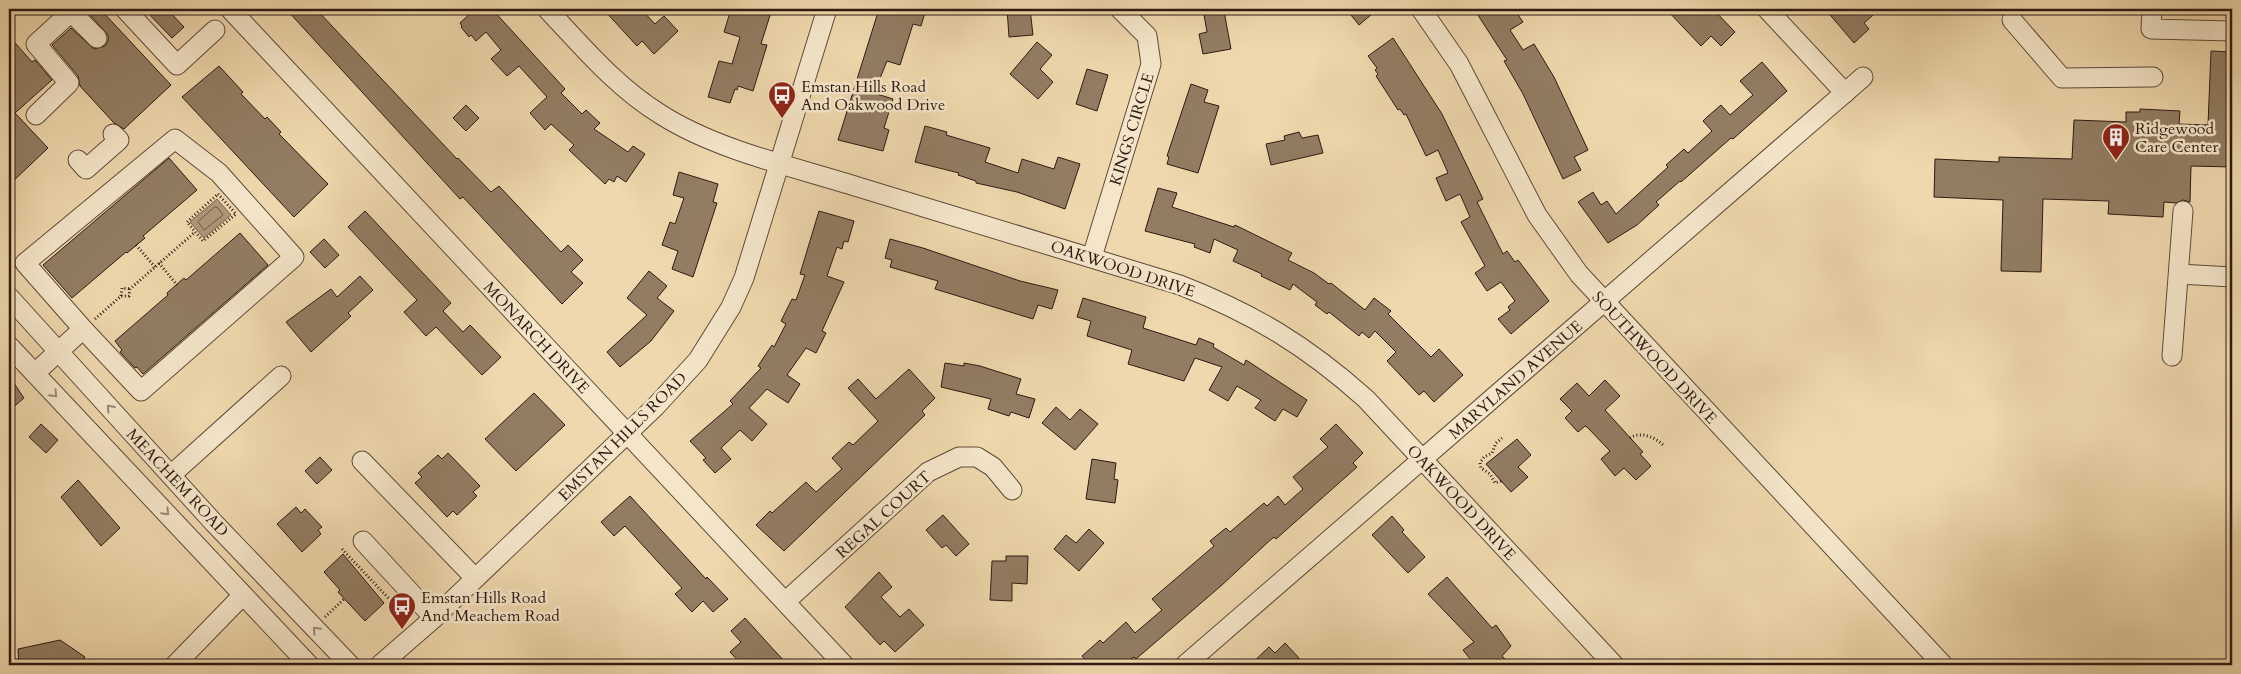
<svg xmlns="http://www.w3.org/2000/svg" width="2241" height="674" font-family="Cardo,serif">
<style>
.water{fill:#ad9778;stroke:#7a654f}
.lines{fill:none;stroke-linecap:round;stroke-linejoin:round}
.shore{stroke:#6d5845;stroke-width:1}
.building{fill:#927d63;stroke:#2d1a12}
.minor-casing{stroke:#5e4a39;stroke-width:21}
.path{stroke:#2d1a12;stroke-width:3;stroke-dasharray:1 2.5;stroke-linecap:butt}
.minor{stroke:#f5e6ca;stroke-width:19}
.oneway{stroke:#9b8a77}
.labels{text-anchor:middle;stroke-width:5;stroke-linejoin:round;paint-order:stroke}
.poi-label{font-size:16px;fill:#2d1a12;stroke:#f5e6ca;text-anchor:start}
.street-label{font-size:16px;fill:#2d1a12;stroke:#f5e6ca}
</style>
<rect width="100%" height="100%" fill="#efd8ad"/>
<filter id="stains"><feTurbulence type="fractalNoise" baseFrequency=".004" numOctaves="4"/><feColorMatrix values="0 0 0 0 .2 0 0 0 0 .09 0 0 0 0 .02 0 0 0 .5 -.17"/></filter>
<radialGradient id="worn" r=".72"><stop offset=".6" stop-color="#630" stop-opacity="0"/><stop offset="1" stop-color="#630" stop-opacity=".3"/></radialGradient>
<path class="water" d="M217,199l14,16 -27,23 -14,-16z"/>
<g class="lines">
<path class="shore" d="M215,207l3,1 5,7 -19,15 -6,-8z"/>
</g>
<g class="building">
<path d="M97,9h3l71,76 -47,44 -10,-6 -34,-37 -2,-10 -26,-31 19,-17 23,21 11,-3 3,-5v-6l-18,-20z"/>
<path d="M144,9h23l17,18 -12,11z"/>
<path d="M286,9h30l141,150 1,-1 33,34 8,-6 62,66 7,-7 15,15 -12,12 12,11 -21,21 -99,-107 -3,2z"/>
<path d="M475,9h17l73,80 -4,4 21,21 4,-4 14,13 -6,6 34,23 5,-6 12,8 -19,28 -9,-6 -3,6 -5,-3 -4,5 -36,-34 5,-5 -23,-21 -6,6 -15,-17 17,-16 -28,-31 -12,10 -16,-17 10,-9 -15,-18 -10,9 -5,-6 -2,2 -8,-10 1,-1 -2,-3z"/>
<path d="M603,9h38l14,15 9,-8 14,15 -24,23 -12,-13 -5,5z"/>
<path d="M731,9h41l-11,35 6,1 -14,46 -15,-5 -1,4 -2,-1 -5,14 -22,-6 11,-36 13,3 8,-27 -16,-5z"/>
<path d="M879,9h47l-5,17 -8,-2 -13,41 -13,-4 -13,32 19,6 -9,29 5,2 -6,21 -45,-11z"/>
<path d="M1007,9h23l3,26 -24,2z"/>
<path d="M1346,9h32l-19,16z"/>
<path d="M1474,9h40l9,13 -13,8 13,20 11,-6 20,33 34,73 -14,7 7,13 -18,9 -40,-85 -19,-33 3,-1z"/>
<path d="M1666,9h47l22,23 -14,14 -10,-10 -10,10z"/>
<path d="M1825,9h55l-16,14 5,6 -15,14z"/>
<path d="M1224,11l7,38 -28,5 -4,-20 8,-2 -3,-17z"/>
<path d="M9,36l23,26 3,-2 17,20 -37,33 33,35 -39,37z"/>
<path d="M1393,38l49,76 41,85 -6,3 26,52 4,-3 8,11 3,-2 31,41 -38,33 -13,-15 12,-9 -2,-3 7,-6 -14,-19 -14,9 -12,-18 10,-7 -24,-44 9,-5 -10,-23 -14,7 -10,-23 12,-5 -10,-23 -12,6 -20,-42 -2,1 -4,-6 -2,1 -22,-34 2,-2 -3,-4 2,-2 -9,-12z"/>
<path d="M1037,42l15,13 -12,14 13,13 -15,17 -28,-25z"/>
<path d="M2211,51l21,1v115l-41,-1 -1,36 -7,-2 -7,3 -12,-1 -1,15 -55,-3 1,-13 -66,-2 -2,73 -40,-1 2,-71 -69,-3 1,-38 64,3v-5l73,2 2,-39 52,2v-10h14v-3l40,2 -1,13 29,1z"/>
<path d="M1762,62l25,29 -54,48 -2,-1 -50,44 -1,-1 -24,21 3,3 -22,20 -29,18 -30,-41 15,-10 8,13 6,-4 9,13 52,-47 -2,-2 18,-16 4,4 24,-22 -9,-10 4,-4 14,-12 9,10 23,-20 -13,-14z"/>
<path d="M219,66l24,26 -2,2 24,25 2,-2 14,15 -2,2 49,50 -34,33 -112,-120z"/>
<path d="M1087,69l21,6 -11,36 -21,-7z"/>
<path d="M1191,84l17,6 -4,12 15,4 -21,67 -31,-9 2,-7 -2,-1z"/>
<path d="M466,105l13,13 -13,13 -13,-13z"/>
<path d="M925,126l22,6 -1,3 44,13 -5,14 33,11 4,-14 32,10 4,-12 22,7 -15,45 -48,-17 -41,-9v-2l-18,-6 1,-2 -44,-11z"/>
<path d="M1299,132l3,6 16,-3 5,18 -52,12 -5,-21 19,-4 -1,-4z"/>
<path d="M169,158l28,32 -54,46 2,2 -18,15 -1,-1 -54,46 -29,-33z"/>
<path d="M679,172l39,12 -5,18 4,1 -24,74 -21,-8 6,-18 -16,-6 8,-23 5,2 9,-26 -11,-3z"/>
<path d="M1158,188l19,5 -5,14 62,20 1,-2 57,28 -4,7 26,13 15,11 2,-1 34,27 9,-12 17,13 -3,3 43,43 8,-8 24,26 -29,27 -10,-11 -5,4 -32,-34 9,-9 -21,-21 -6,7 -7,-6 -3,4 -30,-24 -2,2 -12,-9 2,-3 -24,-18 -3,6 -29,-14 1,-2 -29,-13 5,-11 -24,-11 -4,14 -16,-6 1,-3 -50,-13z"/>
<path d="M365,211l86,92 -8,8 20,21 7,-7 31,32 -19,18 -46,-48 -10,9 -22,-24 13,-12 -69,-73z"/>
<path d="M819,211l35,10 -6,21 -4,-1 -2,8 -5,-2 -10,29 17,6 -22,49 4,2 -10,20 -10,-5 -19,27 13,9 -12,19 -21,-14 -18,19 18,16 -15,17 -12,-11 -19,18 10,11 -16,14 -12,-13 3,-2 -16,-17 43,-37 -3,-3 31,-33 -3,-2 14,-21 2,2 12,-23 -5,-3 11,-22 4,1 9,-25 -5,-1z"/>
<path d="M240,233l28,32 -125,109 -6,-7 -2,1 -15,-16 2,-2 -7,-9 53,-46 -1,-2 17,-15 2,2z"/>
<path d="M324,239l15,16 -14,13 -15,-16z"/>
<path d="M890,239l33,9 97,33 38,9 -6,19 -14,-4 -5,14 -98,-30 3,-8 -48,-14 2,-7 -7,-2z"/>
<path d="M649,271l18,15 -10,12 17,13 -23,30 -31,26 -13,-15 40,-37 -20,-17z"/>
<path d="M360,276l13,14 -25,23 3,3 -40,36 -25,-30 45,-33 6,8z"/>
<path d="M1083,298l63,19 -3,11 53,17 3,-7 15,6 -1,3 31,18 2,-5 61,40 -10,17 -14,-8 -8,12 -20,-13 6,-8 -24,-14 -9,15 -19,-11 13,-23 -27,-9 -11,23 -56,-17 4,-14 -45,-14 4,-15 -14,-4z"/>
<path d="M945,363l19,3v-3l16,3 41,13 -5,15 19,5 -6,19 -18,-6 -2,4 -21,-7 3,-10 -50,-12z"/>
<path d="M909,369l26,29 -13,13 3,4 -141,136 -28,-26 14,-14 2,2 34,-31 10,10 26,-23 -10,-11 17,-16 4,3 25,-24 -30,-33 10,-9 18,20z"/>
<path d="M9,376l15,22 -15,13z"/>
<path d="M1605,380l15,16 -15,14 38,42 -3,2 11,12 -15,14 -12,-12 -9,8 -14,-17 9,-8 -23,-24 -2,-1 -7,6 -13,-14 7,-7 -12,-12 17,-16 12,13z"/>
<path d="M534,393l31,32 -49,46 -31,-32z"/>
<path d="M1056,407l14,13 10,-11 18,15 -23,26 -33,-27z"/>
<path d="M41,424l17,16 -12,13 -17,-16z"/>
<path d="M1336,424l27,29 -10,10 4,4 -81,72 -2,-2 -7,6 -45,42 -86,74 -2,-2 -13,8h-31l-8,-9 18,-16 3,3 23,-21 9,11 27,-23 -10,-11 62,-53 -4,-5 16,-13 4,4 34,-29 3,3 11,-10 7,9 18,-16 -10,-12 35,-30 -8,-8z"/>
<path d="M1517,439l14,16 -13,12 10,10 -17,15 -25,-28z"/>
<path d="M448,453l32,33 -7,6 4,4 -20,19 -4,-4 -6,6 -32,-34 7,-6 -4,-4 20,-18 4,4z"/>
<path d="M320,457l12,13 -15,14 -12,-13z"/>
<path d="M1092,459l24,4 -2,16 4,1 -3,23 -29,-4z"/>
<path d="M78,480l42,48 -19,18 -40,-49z"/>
<path d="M630,496l76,83 1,-2 21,22 -15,13 -10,-11 -11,11 -17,-18 7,-6 -57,-62 -11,10 -13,-14z"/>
<path d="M296,507l5,6 4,-4 17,18 -4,3 3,4 -19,18 -25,-28z"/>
<path d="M943,515l26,29 -13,12 -10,-11 -4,3 -16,-18z"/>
<path d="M1392,516l12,14 -2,2 23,25 -17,16 -36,-38z"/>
<path d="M1089,529l15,14 -25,28 -25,-22 12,-14 10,8z"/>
<path d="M343,554l41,49 -19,18 -27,-29 2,-2 -16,-18z"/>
<path d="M1006,556h22l-1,28 -15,-1v18l-22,-1 2,-39h14z"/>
<path d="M879,572l13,15 -11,10 19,20 9,-8 15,16 -29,27 -11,-11 -4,4 -35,-38z"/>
<path d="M1447,577l45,51 4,-3 15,21 -9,10 9,9h-36l-12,-15 11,-8 -46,-48z"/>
<path d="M745,618l28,31 15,16h-46l-12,-13 11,-10 -10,-11z"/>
<path d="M60,640l25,17 -5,8h-61l-1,-16z"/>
<path d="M1285,643l14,15 -8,7h-41l19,-18 6,6z"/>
</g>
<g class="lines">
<g class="minor-casing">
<g id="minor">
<path d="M125,9l52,56 38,-35"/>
<path d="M230,9l614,656"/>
<path d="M547,9c35,37 69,78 113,105 56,36 134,53 198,73 108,32 215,65 322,98 74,29 127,61 186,114l248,266"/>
<path d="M1421,9l38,55 78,151 42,59 364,391"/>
<path d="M1767,9l78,84"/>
<path d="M2152,9l-1,20 81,2"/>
<path d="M2012,20l50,58 91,-1"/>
<path d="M36,115l33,-32 -33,-39 35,-32 26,26"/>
<path d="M78,160l8,9 33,-29 -6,-6"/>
<path d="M1092,257l59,-193 -4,-28 -27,-27"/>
<path d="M2179,274l53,3"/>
<path d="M9,297l205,226 136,142"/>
<path d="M9,346l300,319"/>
<path d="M2172,356l11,-145"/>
<path d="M35,373l48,-44 -58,-66 150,-124 44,34 75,84 -153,134 -58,-62"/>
<path d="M362,461l113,117"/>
<path d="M171,475l110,-99"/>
<path d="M363,541l71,77"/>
<path d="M785,602l143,-130 31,-15h18l16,10 19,23"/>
<path d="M175,665l68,-70"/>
<path d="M380,665l54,-47 221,-211 43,-47 33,-53 13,-29 83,-269"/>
<path d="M1185,665l678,-588"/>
</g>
</g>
<g class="path">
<path d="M218,194l18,20 -33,27 -16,-19z"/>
<path d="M136,245l19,22"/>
<path d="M159,263l18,22"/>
<path d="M121,296l1,-8 8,1"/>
<path d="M95,319l26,-23h8l1,-7 65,-57"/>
<path d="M1630,438c10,-7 25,-1 33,7"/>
<path d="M1501,481l-6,2 -5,-9 -9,-6 -1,-5 4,-6 8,-4 4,-10 6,-5"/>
<path d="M342,549l66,70"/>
<path d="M325,617l19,-18"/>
</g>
<use href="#minor" class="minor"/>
</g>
<defs><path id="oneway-chevron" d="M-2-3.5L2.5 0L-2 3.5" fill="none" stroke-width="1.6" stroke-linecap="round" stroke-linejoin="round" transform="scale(1.25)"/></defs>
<g class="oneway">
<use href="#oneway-chevron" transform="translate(54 394) rotate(47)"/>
<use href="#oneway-chevron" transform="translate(110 408) rotate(-132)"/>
<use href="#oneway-chevron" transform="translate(166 512) rotate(46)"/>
<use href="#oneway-chevron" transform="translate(316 630) rotate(-133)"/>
</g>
<defs>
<g id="bus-pin" transform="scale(1.4375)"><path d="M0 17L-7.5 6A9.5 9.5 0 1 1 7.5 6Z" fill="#8f2418" stroke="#f5e6ca"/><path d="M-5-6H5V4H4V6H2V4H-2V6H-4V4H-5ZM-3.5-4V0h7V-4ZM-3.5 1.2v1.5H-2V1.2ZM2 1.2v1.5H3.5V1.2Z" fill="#fff"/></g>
<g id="building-pin" transform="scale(1.4375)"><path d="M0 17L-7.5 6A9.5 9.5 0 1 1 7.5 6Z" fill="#8f2418" stroke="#f5e6ca"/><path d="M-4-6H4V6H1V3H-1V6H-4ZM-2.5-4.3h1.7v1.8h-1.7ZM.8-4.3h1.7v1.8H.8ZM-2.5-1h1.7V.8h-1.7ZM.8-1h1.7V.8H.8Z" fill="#fff"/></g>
</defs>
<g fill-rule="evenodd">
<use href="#bus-pin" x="782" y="95"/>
<use href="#building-pin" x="2116" y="137"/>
<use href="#bus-pin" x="402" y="606"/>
</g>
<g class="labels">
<g class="poi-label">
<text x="801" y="92">Emstan Hills Road<tspan x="801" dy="18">And Oakwood Drive</tspan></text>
<text x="2135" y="134">Ridgewood<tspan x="2135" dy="18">Care Center</tspan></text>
<text x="421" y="603">Emstan Hills Road<tspan x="421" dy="18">And Meachem Road</tspan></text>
</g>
<g class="street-label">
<text transform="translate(1131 129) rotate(-73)" y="6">KINGS CIRCLE</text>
<text transform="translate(1123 268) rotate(18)" y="6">OAKWOOD DRIVE</text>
<text transform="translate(537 337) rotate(47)" y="6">MONARCH DRIVE</text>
<text transform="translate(1655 357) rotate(47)" y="6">SOUTHWOOD DRIVE</text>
<text transform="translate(1515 379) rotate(-41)" y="6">MARYLAND AVENUE</text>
<text transform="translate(622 436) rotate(-45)" y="6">EMSTAN HILLS ROAD</text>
<text transform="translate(178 482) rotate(47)" y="6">MEACHEM ROAD</text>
<text transform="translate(1462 502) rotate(47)" y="6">OAKWOOD DRIVE</text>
<text transform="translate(883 514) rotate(-42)" y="6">REGAL COURT</text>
</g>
</g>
<rect width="2241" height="674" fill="none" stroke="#efd8ad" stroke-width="30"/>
<rect x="10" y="10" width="2221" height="654" fill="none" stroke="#2d1a12" stroke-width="2.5"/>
<rect x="15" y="15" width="2211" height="644" fill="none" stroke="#2d1a12"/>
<rect width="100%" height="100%" filter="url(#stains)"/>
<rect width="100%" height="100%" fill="url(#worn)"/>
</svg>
